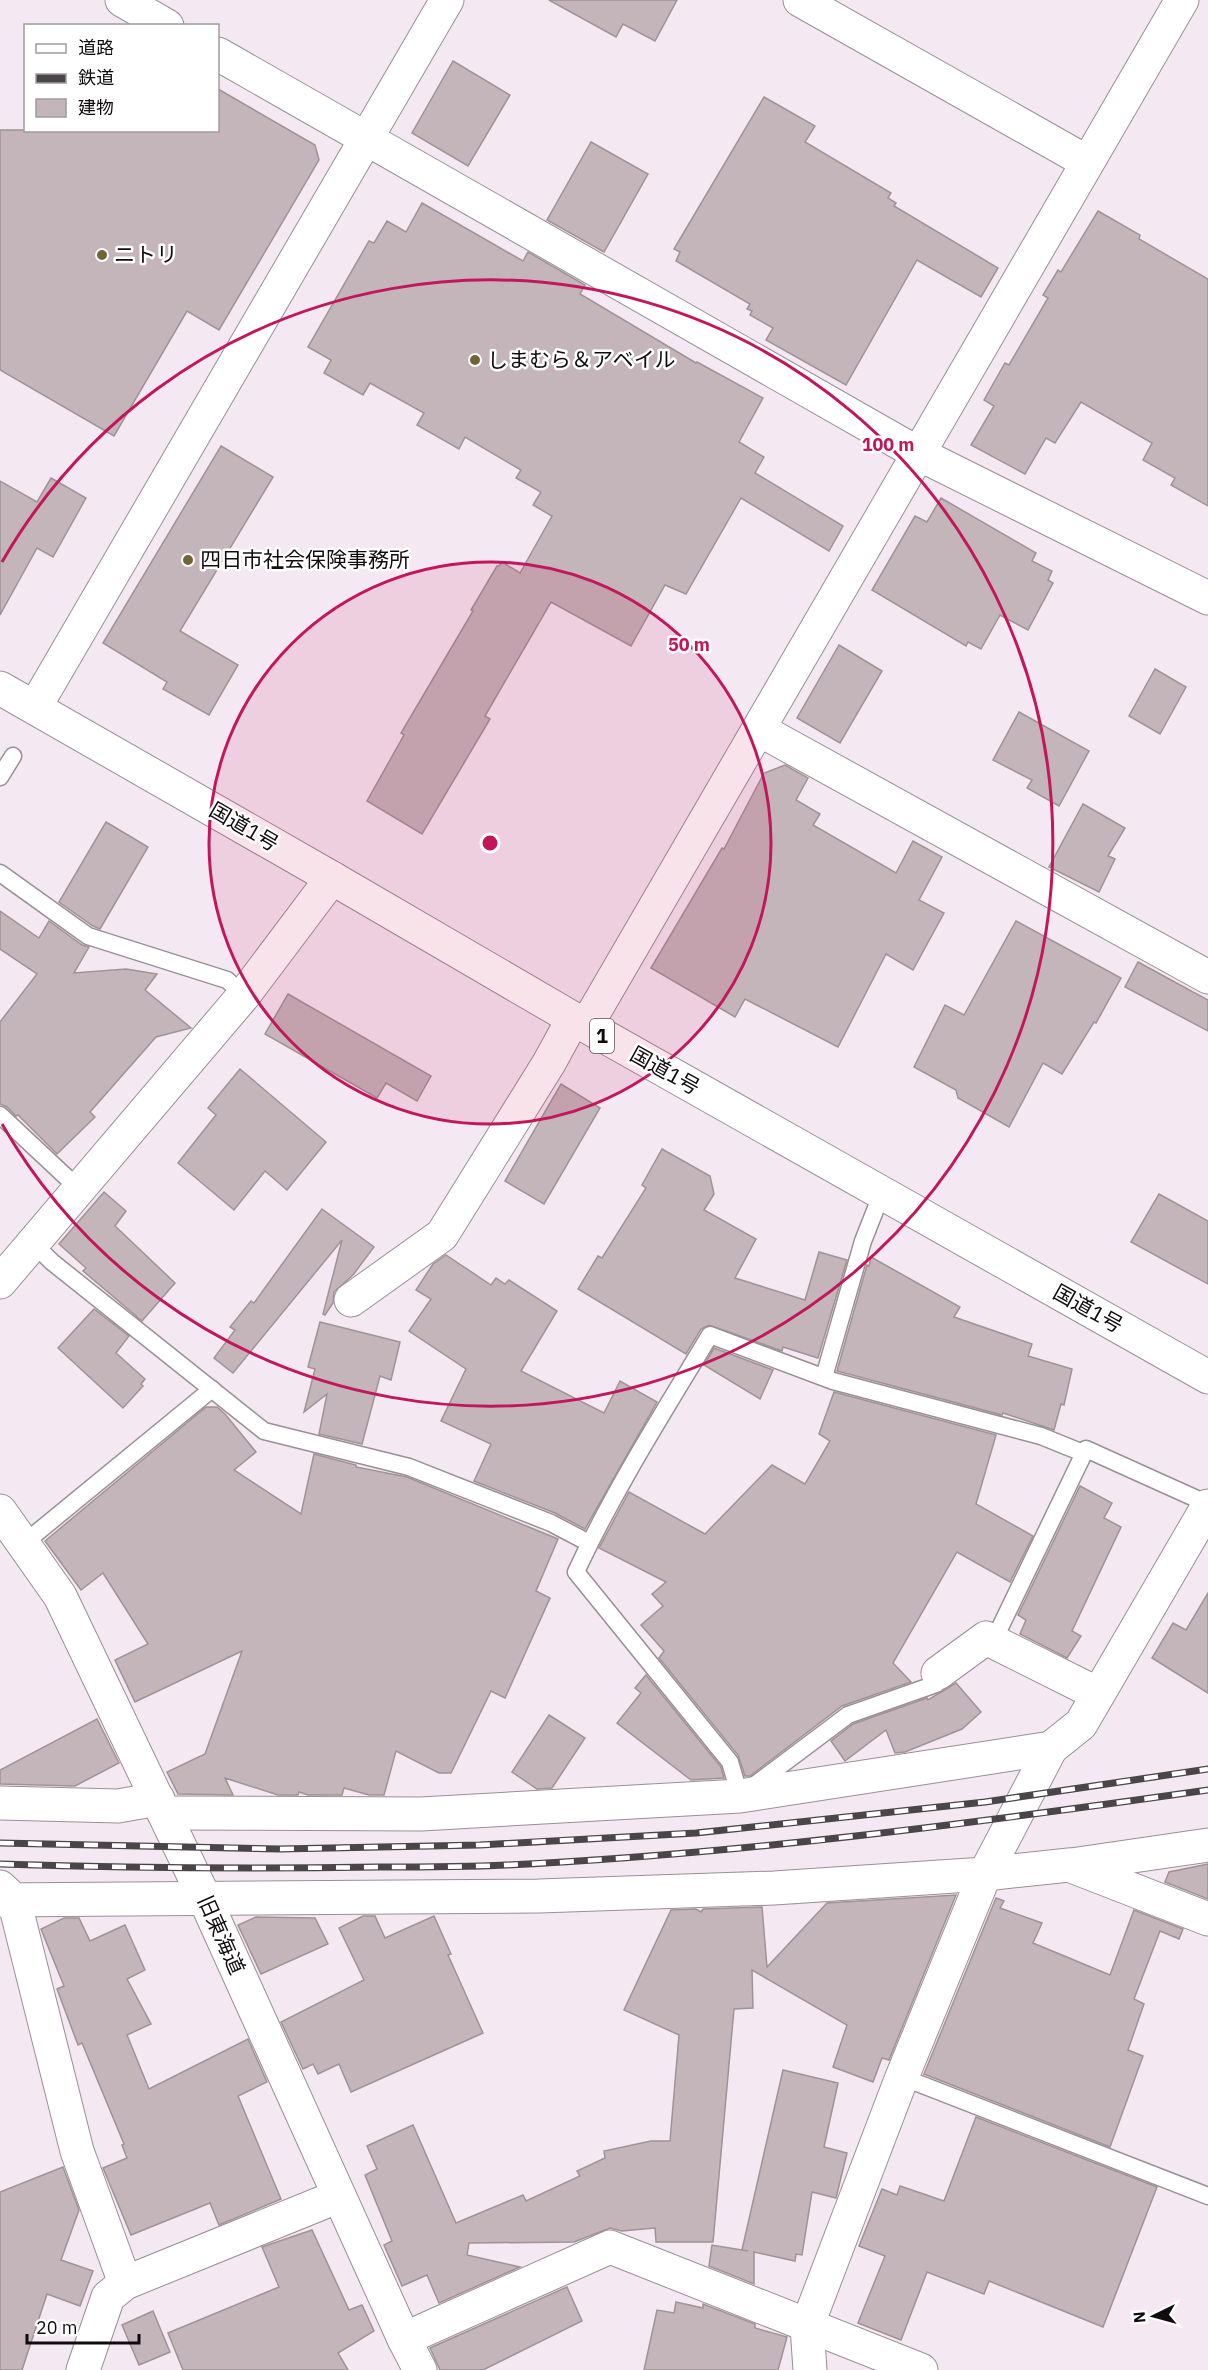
<svg xmlns="http://www.w3.org/2000/svg" width="1208" height="2370" font-family="'IBM Plex Sans','Noto Sans JP',sans-serif">
<style>
.building{fill:#c3b5b9;stroke:#a09296;stroke-width:1.5}
.lines{fill:none;stroke-linecap:round;stroke-linejoin:round}
.lane-casing{stroke:#998f97;stroke-width:19}
.street-casing{stroke:#998f97;stroke-width:35}
.secondary-casing{stroke:#998f97;stroke-width:35}
.highway-casing{stroke:#998f97;stroke-width:35}
.lane{stroke:#fff;stroke-width:16}
.street{stroke:#fff;stroke-width:33}
.secondary{stroke:#fff;stroke-width:33}
.highway{stroke:#fff;stroke-width:33}
.rail-casing{stroke:#4a4549;stroke-width:7}
.rail{stroke:#fff;stroke-width:4.5;stroke-dasharray:14;stroke-linecap:butt}
.ring{fill:none;stroke:#c2185b;stroke-width:3}
.poi-dot{fill:#706532;stroke:#fff;stroke-width:2}
.labels{text-anchor:middle;stroke-width:5;stroke-linejoin:round;paint-order:stroke}
.shield{fill:#fff;stroke:#575456;stroke-width:1.5}
.shield-label{font-size:20px;font-weight:bold;fill:#0f0b0e}
.poi-label{font-size:21px;fill:#0f0b0e;stroke:#fff;text-anchor:start}
.street-label{font-size:21px;fill:#0f0b0e;stroke:#fff}
.centre{fill:#c2185b;stroke:#fff;stroke-width:3}
.ring-label{font-size:18px;text-anchor:middle;font-weight:bold;fill:#c2185b;stroke:#fff;stroke-width:5;stroke-linejoin:round;paint-order:stroke}
</style>
<rect width="100%" height="100%" fill="#f4e9f2"/>
<g class="building">
<path d="M549,0h128l-22,41 -32,-17 -7,13z"/>
<path d="M453,61l57,34 -42,71 -56,-33z"/>
<path d="M218,89l97,56 4,15 -100,170 -32,-19 -73,125 -114,-66v-240h218z"/>
<path d="M764,97l51,29 -10,16 86,51 -3,5 8,5 -2,3 104,62 -17,29 -64,-37 -71,125 -80,-45 7,-12 -23,-13 2,-4 -5,-2 3,-5 -74,-43 4,-9 -6,-3z"/>
<path d="M591,142l57,32 -44,78 -57,-32z"/>
<path d="M422,203l101,58 5,-9 57,33 -5,9 116,69 1,-1 66,36 -24,44 25,15 -9,16 88,53 -14,25 -88,-53 -55,96 -21,-9 -34,61 -80,-44 -66,114 5,3 -68,115 -55,-33 37,-66 -3,-2 72,-122 -2,-1 26,-44h2l3,-4 18,11 32,-57 -19,-11 8,-13 -25,-14 5,-8 -56,-33 -6,12 -42,-24 7,-12 -54,-30 -7,12 -39,-22 7,-13 -23,-13 61,-106 5,2 13,-22 19,11z"/>
<path d="M1098,211l42,24 -1,4 69,40v227l-37,-21 4,-7 -32,-18 9,-17 -71,-41 -26,41 -9,-5 -21,36 -54,-29 23,-39 -10,-6 21,-37 4,2 39,-67 -5,-3 15,-25 3,2z"/>
<path d="M221,446l52,31 -93,154 58,34 -29,50 -46,-26 4,-7 -64,-39z"/>
<path d="M51,478l35,20 -33,59 -16,-9 -37,67v-134l37,21z"/>
<path d="M941,498l95,55 -4,8 20,10 -4,9 5,3 -25,47 -28,-15 -19,34 -13,-7 -2,4 -94,-56 43,-74 12,6z"/>
<path d="M839,645l43,26 -42,72 -43,-25z"/>
<path d="M1155,669l31,18 -26,47 -31,-18z"/>
<path d="M1019,712l70,39 -30,55 -32,-18 5,-8 -39,-20z"/>
<path d="M785,765l23,13 -12,22 24,14 -7,11 83,48 17,-32 29,16 -23,43 25,13 -31,57 -27,-16 -48,93 -93,-48 -10,18 -84,-49 71,-120 2,1 40,-76z"/>
<path d="M1083,804l42,24 -17,28 7,3 -16,33 -50,-25z"/>
<path d="M106,822l42,25 -48,82 -7,-3 -34,-24z"/>
<path d="M0,911l39,27 10,-17 33,24 7,2 -15,26 52,-4 31,5 -12,16 46,38 -35,9 -66,75 5,5 -38,37 -39,-39 -2,1 -9,-9 -7,-3v-82l37,-48 -37,-25z"/>
<path d="M1016,921l105,57 -25,45 -2,-1 -32,52 -19,-11 -34,64 -51,-29 -2,-8 -42,-23 31,-62 19,10z"/>
<path d="M1138,962l70,38v31l-83,-44z"/>
<path d="M288,994l143,82 -14,25 -31,-18 -9,15 -112,-64z"/>
<path d="M240,1069l86,73 -39,48 -22,-19 -31,39 -56,-47 38,-48 -8,-7z"/>
<path d="M561,1084l39,24 -56,96 -39,-23z"/>
<path d="M662,1149l48,27 4,18 -10,16 52,29 -21,39 70,22 14,-48 28,8 -29,98 -35,-11 -1,4 -73,-26 -8,4 -15,25 -108,-65 20,-33 4,2 44,-70 -4,-3z"/>
<path d="M104,1192l22,19 -11,15 60,57 -33,38 -59,-50 3,-3 -27,-24z"/>
<path d="M1159,1194l49,27v63l-77,-42z"/>
<path d="M322,1209l52,38 -21,28 -19,17 -1,11 -8,12 -2,-1 19,-74 -109,133 -19,-15 21,-28 -5,-3 21,-26 3,2z"/>
<path d="M446,1255l45,30 5,-7 9,6 4,-4 48,31 -36,60 83,42 16,-32 37,21 -72,127 -30,-16 -81,-32 17,-37 -50,-23 25,-52 -57,-38 22,-32 -15,-9 17,-26z"/>
<path d="M871,1257l89,50 -6,10 78,27 -4,12 44,13 -8,36 -3,-1 -7,26 -51,-17 -1,2 -165,-44 30,-106 2,1z"/>
<path d="M94,1309l35,27 -13,17 29,26 -4,5 2,2 -20,22 -65,-60z"/>
<path d="M320,1322l80,20 -9,38 -11,-4 -18,68 -43,-10 8,-40 -23,18 11,-43 -7,-2z"/>
<path d="M714,1348l59,22 -13,29 -56,-34z"/>
<path d="M834,1392l162,43 -20,69 57,32 -23,46 -53,-30 -64,111 18,19 -69,24 -92,70h-5l-7,-21 -79,-97 5,-7 -23,-26 22,-19 -11,-12 14,-12 -67,-34 30,-56 76,42 67,-69 33,19 25,-43 -11,-7z"/>
<path d="M206,1407h11l8,7 31,38 -22,18 67,44 13,-60 42,11v2l51,10 151,62 -22,52 14,7 -45,100 -14,-7 -40,82h-12l-43,-22 -12,44h-15l-25,-7 -2,7h-34l-9,-3 -1,3h-20l-53,-17 8,17 -55,-1 -11,-22 38,-18 37,-103 -107,51 -20,-42 33,-16 -45,-71 -22,17 -36,-49z"/>
<path d="M1080,1486l32,17 -8,15 17,9 -49,104 9,5 -14,22 -47,-24 6,-14 -8,-5z"/>
<path d="M1208,1593v100l-56,-35 21,-35 13,7z"/>
<path d="M646,1675l75,92 3,11 -33,2 -74,-57 24,-30 -6,-5z"/>
<path d="M956,1683l25,29 -19,17 -57,23 -10,1 -9,-23 -41,31 -14,-20 22,-17 74,-26 1,2z"/>
<path d="M549,1715l36,23 -33,50 -15,1 -25,-17z"/>
<path d="M97,1719l22,44 -44,23 -75,-2v-14z"/>
<path d="M1208,1864v35l-43,-17 4,-10z"/>
<path d="M956,1895l-67,165 -7,-2 -9,24 -40,-15 14,-42 -95,-55 1,38 -19,1 -21,233h-57l-1,-14 -33,3 -12,-3 -36,14 -105,1 -2,12 53,12 -81,36 -12,-28 -25,11 -18,-41 8,-4 -27,-66 12,-6 -10,-23 46,-21 43,98 67,-28 3,6 54,-25 -3,-5 28,-13 -1,-7 47,-10h19l9,-106 -55,-25 47,-100 25,-1 5,3 2,-3 59,-2 5,60 60,-64z"/>
<path d="M996,1898l8,3 -4,7 42,15 -9,20 77,32 24,-65 49,19 -4,10 -19,-8 -26,68 10,5 -16,46 15,6 -33,91 -186,-73z"/>
<path d="M363,1916h12l10,22 49,-22 17,38 -3,1 35,78 -132,59 -12,-28 -21,10 -5,-10 -10,5 -22,-47 83,-42 -25,-52z"/>
<path d="M256,1917l59,1 13,26 -67,30 -23,-49z"/>
<path d="M64,1918h15l11,23 35,-16 20,45 -18,9 24,45 -24,11 22,54 99,-50 19,43 -29,14 43,103 -62,26 -9,-22 -79,32 -28,-67 24,-10 -5,-13 2,-1 -42,-101 -4,2 -21,-56 7,-3 -23,-57z"/>
<path d="M783,2070l55,13 -14,64 23,6 -11,45 -24,-6 -10,63 -6,-1 -1,7 -41,-9v32l-45,-18 3,-21 36,6 -6,-1z"/>
<path d="M976,2117l181,70 -54,140 -114,-46 -5,13 -57,-22 -26,68 -43,-17 27,-67 -26,-10 23,-57 15,6 3,-9 44,15z"/>
<path d="M63,2167l16,43 -18,50 32,11 -13,35 -33,-12 -25,76h-22v-178z"/>
<path d="M312,2230l37,80 13,-5 12,26 -36,22 10,17h-165l-15,-37 111,-46 -17,-40z"/>
<path d="M567,2287l15,34 -99,49h-43l-10,-22z"/>
<path d="M676,2302l27,6v-4l52,20v4l32,9 -9,33h-134l13,-60 17,3z"/>
<path d="M153,2311l17,41 -31,13 -17,-40z"/>
</g>
<g class="lines">
<g class="lane-casing">
<g id="lane">
<path d="M0,777l13,-21"/>
<path d="M0,873l88,63 139,44 17,15"/>
<path d="M0,1115l79,74"/>
<path d="M33,1243l19,19 212,169 145,36 142,56 38,20"/>
<path d="M824,1377l39,-136 19,-48"/>
<path d="M23,1544l189,-155"/>
<path d="M994,1640l92,-191 122,55"/>
<path d="M938,1673l-2,11 -88,31 -108,81 -10,-34 -154,-190c38,-82 87,-159 134,-237l123,46 208,55 42,17"/>
<path d="M902,2077l306,119"/>
</g>
</g>
<g class="street-casing">
<g id="street">
<path d="M122,0l45,26"/>
<path d="M800,0l287,162"/>
<path d="M218,54l701,400 289,144"/>
<path d="M35,707l412,-707"/>
<path d="M760,730l448,247"/>
<path d="M586,1026l596,-1026"/>
<path d="M0,1282l244,-287 88,-117"/>
<path d="M351,1300l91,-65 107,-172 24,-44"/>
<path d="M0,1511l60,85 144,301 200,442 16,31"/>
<path d="M938,1673l48,-35 112,56"/>
<path d="M0,1803l118,3 40,-7"/>
<path d="M164,1813l257,1 319,-18 311,-48"/>
<path d="M1071,1865l137,-20"/>
<path d="M0,1887l14,13 63,251 48,132"/>
<path d="M0,1900l539,-4 235,-8 211,-14 84,-9 139,54"/>
<path d="M404,2339l206,-92 311,123"/>
<path d="M83,2370l25,-73 17,-14 214,-87"/>
</g>
</g>
<g class="secondary-casing">
<path id="secondary" d="M810,2370l-3,-44 95,-249 83,-203 66,-126 30,-24 127,-218"/>
</g>
<g class="highway-casing">
<path id="highway" d="M0,688l332,190 254,148 622,351"/>
</g>
<use href="#lane" class="lane"/>
<use href="#street" class="street"/>
<use href="#secondary" class="secondary"/>
<use href="#highway" class="highway"/>
<g class="rail-casing">
<g id="rail">
<path d="M0,1843l280,6 200,-4 216,-12 289,-31 223,-33"/>
<path d="M0,1864c126,4 252,5 378,3 42,0 85,0 128,-2 235,-11 469,-42 702,-75"/>
</g>
</g>
<use href="#rail" class="rail"/>
</g>
<circle cx="490" cy="843" r="281" fill="#c2185b" fill-opacity=".12"/>
<g class="ring">
<circle cx="490" cy="843" r="281"/>
<path d="M2 562A563 563 0 1 1 2 1124"/>
</g>
<g class="poi-dot">
<circle cx="102" cy="255" r="6"/>
<circle cx="475" cy="360" r="6"/>
<circle cx="188" cy="560" r="6"/>
</g>
<g class="labels">
<rect class="shield" x="590" y="1019" width="24" height="34" rx="4.5"/>
<g class="shield-label">
<text x="602" y="1043">1</text>
</g>
<g class="poi-label">
<text x="114" y="262">ニトリ</text>
<text x="487" y="367">しまむら＆アベイル</text>
<text x="200" y="567">四日市社会保険事務所</text>
</g>
<g class="street-label">
<text transform="translate(244 827) rotate(30)" y="7">国道1号</text>
<text transform="translate(665 1071) rotate(29)" y="7">国道1号</text>
<text transform="translate(1088 1309) rotate(29)" y="7">国道1号</text>
<text transform="translate(221 1935) rotate(66)" y="7">旧東海道</text>
</g>
</g>
<circle cx="490" cy="843" r="9" class="centre"/>
<g class="ring-label">
<text x="888" y="451">100 m</text>
<text x="689" y="651">50 m</text>
</g>
<rect x="24" y="24" width="195" height="108" fill="#ffffff" stroke="#9f9d9f" stroke-width="1.5"/>
<rect x="36" y="44" width="30" height="9" fill="#ffffff" stroke="#9f9d9f" stroke-width="1.5"/>
<text x="78" y="54" font-size="18" fill="#0f0b0e">道路</text>
<rect x="36" y="74" width="30" height="9" fill="#4a4549" stroke="#9f9d9f" stroke-width="1.5"/>
<text x="78" y="84" font-size="18" fill="#0f0b0e">鉄道</text>
<rect x="36" y="99" width="30" height="18" fill="#c3b5b9" stroke="#9f9d9f" stroke-width="1.5"/>
<text x="78" y="114" font-size="18" fill="#0f0b0e">建物</text>
<g transform="translate(1154 2316) rotate(265)" stroke="#ffffff" stroke-width="4.5" paint-order="stroke">
<path d="M0-4.5L10 22L0 15L-10 22Z" fill="#0f0b0e"/>
<text y="-9" font-size="16" font-weight="bold" text-anchor="middle" fill="#0f0b0e">N</text>
</g>
<path d="M27 2334v9h112v-9" fill="none" stroke="#0f0b0e" stroke-width="3"/>
<text x="36" y="2334" font-size="18" fill="#0f0b0e" stroke="#ffffff" stroke-width="4.5" paint-order="stroke">20 m</text>
</svg>
